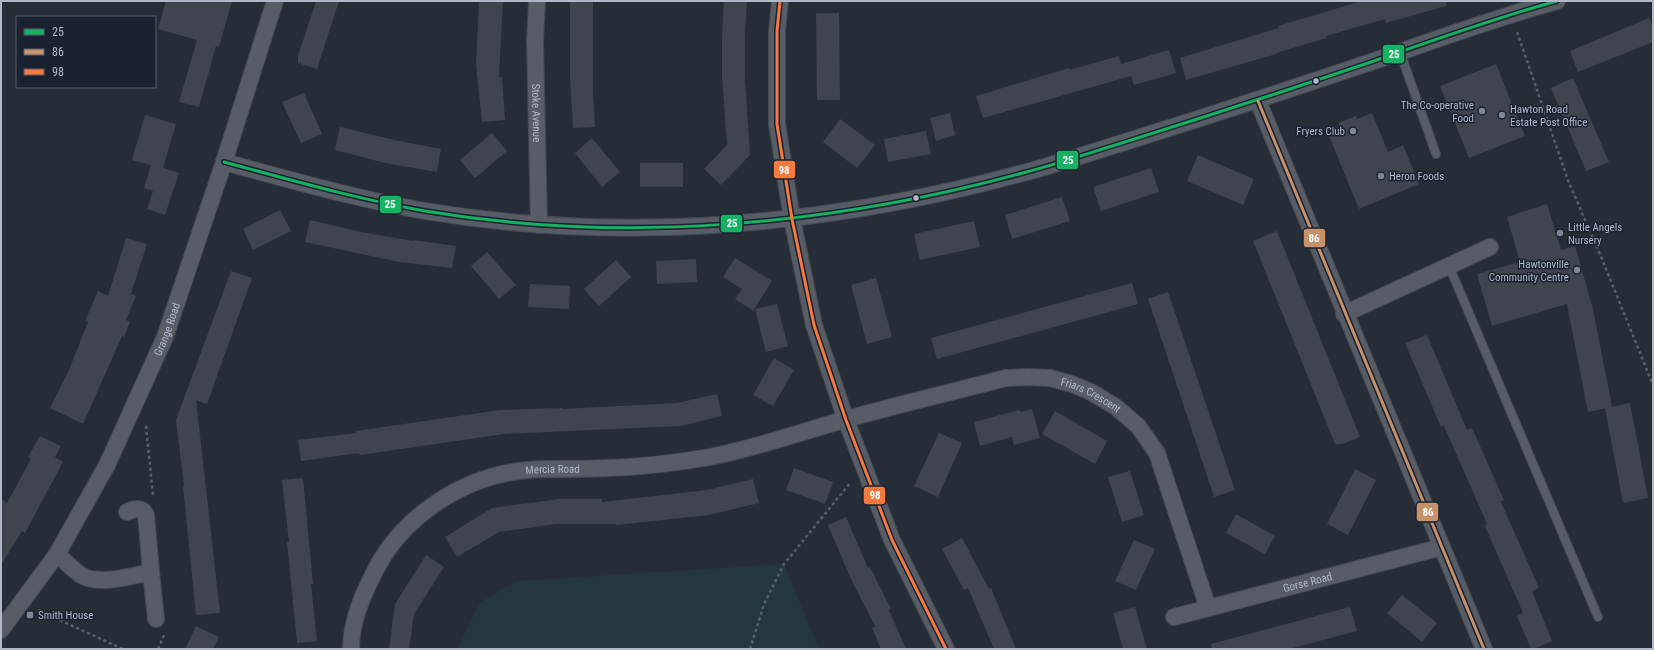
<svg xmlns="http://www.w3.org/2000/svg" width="1654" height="650" font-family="'Roboto Condensed',sans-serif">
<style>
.green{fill:#24373d}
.building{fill:#3f444d}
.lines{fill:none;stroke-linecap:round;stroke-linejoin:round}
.service-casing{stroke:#444850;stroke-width:10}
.minor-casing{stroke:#444850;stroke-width:18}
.path{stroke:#5a6068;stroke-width:2.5;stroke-dasharray:3 3;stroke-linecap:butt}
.service{stroke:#585c64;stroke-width:8}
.minor{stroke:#585c64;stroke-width:16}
.bus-1-casing{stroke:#1a2232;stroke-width:6}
.bus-2-casing{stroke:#1a2232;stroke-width:6}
.bus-3-casing{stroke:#1a2232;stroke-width:6}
.bus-1{stroke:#13b361;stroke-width:3}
.bus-2{stroke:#c7916a;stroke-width:3}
.bus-3{stroke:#f6793e;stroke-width:3}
.bus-dot{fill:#b0b8c9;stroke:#1a2232;stroke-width:1.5}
.poi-dot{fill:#808796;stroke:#1a2232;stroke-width:1.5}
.labels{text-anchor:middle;stroke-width:3;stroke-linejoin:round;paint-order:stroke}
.poi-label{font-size:11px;fill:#b0b8c9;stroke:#1a2232;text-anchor:start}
.street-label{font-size:11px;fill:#b0b8c9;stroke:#1a2232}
.line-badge{stroke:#1a2232;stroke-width:1.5}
.badge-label{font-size:11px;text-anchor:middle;font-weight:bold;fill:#fff}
</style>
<rect width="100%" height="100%" fill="#272d37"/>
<path class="green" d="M784,564l35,85h-362l22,-46 38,-22z"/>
<g class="building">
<path d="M166,1h66l-13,46 -3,-1 -17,61 -20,-5 18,-62 -39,-11z"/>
<path d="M316,1h23l-22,68 -19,-6v-7z"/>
<path d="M479,1h24l-4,76h3l3,43 -23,2 -6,-57z"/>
<path d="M570,1h23v90l2,36 -22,1 -3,-50z"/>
<path d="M724,1h23l-2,33v44l5,77 -29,30 -17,-16 23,-24 -5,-68v-41z"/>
<path d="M1362,1h84v5l-60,17 -1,-4 -59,17 1,2 -51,15v1l-90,26 -6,-22 99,-30 -1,-2z"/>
<path d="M816,13h23l1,87h-23z"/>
<path d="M1649,18l4,9v15l-75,30 -8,-21z"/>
<path d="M1169,50l7,23 -42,12 -3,-9 -148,42 -7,-22 93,-28v2l50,-14 2,8z"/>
<path d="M1496,64l29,72 -56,22 -29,-72z"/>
<path d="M1573,78l36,84 -23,9 -35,-83z"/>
<path d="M304,93l18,41 -21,9 -19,-41z"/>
<path d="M950,113l5,22 -19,6 -6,-23z"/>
<path d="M1372,113l16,39 15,-7 16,39 -60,25 -32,-78 13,-5 -2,-3 18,-7 1,3z"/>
<path d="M145,115l31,9 -13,44 16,5 -14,42 -18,-6 6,-18 -9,-3 7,-23 -19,-5z"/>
<path d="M840,119l35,26 -18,23 -34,-26z"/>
<path d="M340,127l59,14 42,8 -4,23 -52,-9 -50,-13z"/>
<path d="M926,131l5,23 -43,8 -4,-23z"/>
<path d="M492,133l15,18 -32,27 -15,-18z"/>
<path d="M592,138l28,34 -18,15 -27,-34z"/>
<path d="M1198,155l56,24 -11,26 -56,-24z"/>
<rect x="640" y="163" width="43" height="24"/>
<path d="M1151,168l8,24 -58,19 -8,-24z"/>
<path d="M1062,197l8,24 -58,18 -7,-24z"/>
<path d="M1547,204l14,46 14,-4 18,63 19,98 18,-4 18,95 -25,5 -18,-95h2l-19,4 -21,-108 -75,22 -15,-52 43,-12 -13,-45z"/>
<path d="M280,210l11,21 -38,19 -10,-21z"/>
<path d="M310,220l51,12 52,9v-1l43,6 -4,22 -53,-6 -94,-20z"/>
<path d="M974,221l6,26 -60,13 -6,-26z"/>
<path d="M1277,231l83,206 -18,7h-7l-82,-203z"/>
<path d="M126,238l21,6 -16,50 5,2 -10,24 4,2 -6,15 -2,-1 -39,88 -33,-16 19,-38 19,-48 -3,-1 13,-30 10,5z"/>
<path d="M487,252l29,33 -17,14 -28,-33z"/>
<path d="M735,258l37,23 -19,30 -18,-12 7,-10 -19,-12z"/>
<path d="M696,259l1,23 -40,2 -1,-23z"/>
<path d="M616,260l15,17 -32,29 -15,-17z"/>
<path d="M231,271l21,7 -45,126 -11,-4 24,213 -24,2 -13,-129h1l-8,-66z"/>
<path d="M876,278l16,59 -25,7 -16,-59z"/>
<path d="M1132,283l6,21 -201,55 -6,-21z"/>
<path d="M530,284l40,2 -1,23 -41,-2z"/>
<path d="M1168,292l67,198 -21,7 -66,-198z"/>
<path d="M777,304l11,42 -22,6 -11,-43z"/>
<path d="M1427,335l40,95 5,-2 32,72 -3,2 38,86 -7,3 20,50 -19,8h-2l-14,-33 6,-3 -38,-87 2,-2 -43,-98 -3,1 -36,-84z"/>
<path d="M774,358l20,12 -21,36 -20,-11z"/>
<path d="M717,394l5,22 -41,10 -177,8 -144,21 -1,-2 -58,8 -3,-21 58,-7v-2l144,-21 62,-2v1l115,-6z"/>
<path d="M1032,409l8,29 -26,7 -2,-8 -32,9 -6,-24 45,-12 2,2z"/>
<path d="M1055,411l52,30 -12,23 -53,-30z"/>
<path d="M939,433l23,10 -24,54 -24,-11z"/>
<path d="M40,436l21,10 -6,11 8,5 -38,71 -3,-2 -21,34v-66l6,4 24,-44 -3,-2z"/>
<path d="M794,468l39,14 -8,22 -39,-14z"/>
<path d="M1355,469l21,11 -28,55 -21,-11z"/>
<path d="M1130,471l14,44 -22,7 -14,-45z"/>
<path d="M303,478l10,106h-2l6,57 -20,2 -10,-101h2l-7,-62z"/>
<path d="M753,479l6,24 -50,12 -93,10v-1h-60l-57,8 -42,25 -12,-20 47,-29 67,-9h43v3l105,-12z"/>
<path d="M1236,514l39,22 -10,18 -39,-21z"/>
<path d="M846,517l22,51 2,-1 21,42 -2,1 17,39h-25l-9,-21 3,-2 -25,-49 -22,-52z"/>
<path d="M962,538l27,51 2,-1 25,61h-22l-26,-61 -4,2 -22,-41z"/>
<path d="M1134,540l21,9 -19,41 -21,-9z"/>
<path d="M426,555l18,12 -30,47 -5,35h-20l6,-45z"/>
<path d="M1402,595l35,28 -15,19 -35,-29z"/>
<path d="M1135,607l12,42h-24l-10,-36z"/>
<path d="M1350,607l7,24 -68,18h-77l-1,-5z"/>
<path d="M196,626l23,11 -6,12h-28z"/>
</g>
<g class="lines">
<g class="service-casing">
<g id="service">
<path d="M1400,52l36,102"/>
<path d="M1449,266l149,351"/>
</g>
</g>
<g class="minor-casing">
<g id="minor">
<path id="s1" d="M537,1l-2,40 4,184"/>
<path d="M780,1l-3,30v93l15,95 22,106 32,95 46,120 54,109"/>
<path d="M1258,101l226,548"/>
<path d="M224,162c67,18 133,37 201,49 197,33 402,15 594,-37 36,-9 70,-21 106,-32 83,-26 166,-53 249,-81 60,-21 121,-43 183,-60"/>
<path d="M1344,314l146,-67"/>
<path d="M57,554c8,7 15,15 24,21 17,11 51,1 70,-3l-5,-57c-4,-8 -11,-7 -19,-3"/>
<path d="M151,572l5,47"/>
<path id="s2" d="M1174,617l268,-70"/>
<path id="s3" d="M1,630l56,-76 50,-89 58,-128 59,-175 51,-161"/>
<path id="s4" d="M351,649c0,-28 12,-55 25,-80 27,-52 84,-90 143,-98 29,-4 59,-1 88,-3 34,-1 69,-5 103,-11 45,-9 89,-24 133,-37 54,-15 109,-28 163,-42l21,-1 23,1 22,6 19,8 25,15 22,19 19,27 51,155"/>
</g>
</g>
<g class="path">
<path d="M1517,32l52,151 33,76 51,126"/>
<path d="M146,426l7,69"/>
<path d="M38,610l85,39"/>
<path d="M158,649l6,-14"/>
<path d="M750,649l14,-45 20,-40 67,-82"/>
</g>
<use href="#service" class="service"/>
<use href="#minor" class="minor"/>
<g class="bus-1-casing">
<path id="bus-1" d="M224,162c67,18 133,37 201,49 197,33 402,15 594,-37 36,-9 70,-21 106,-32 83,-26 166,-53 249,-81 60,-21 121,-43 183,-60"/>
</g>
<g class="bus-2-casing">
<path id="bus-2" d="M1258,101l226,548"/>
</g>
<g class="bus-3-casing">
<path id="bus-3" d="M780,1l-3,30v93l15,95 22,106 32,95 46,120 54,109"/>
</g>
<use href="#bus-1" class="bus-1"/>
<use href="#bus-2" class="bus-2"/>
<use href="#bus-3" class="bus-3"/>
</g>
<g class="bus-dot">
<circle cx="1316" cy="81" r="3.5"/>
<circle cx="916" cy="198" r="3.5"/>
</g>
<g class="poi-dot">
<circle cx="1482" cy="111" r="4"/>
<circle cx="1502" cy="115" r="4"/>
<circle cx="1353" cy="131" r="4"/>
<circle cx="1381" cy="176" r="4"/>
<circle cx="1560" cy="233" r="4"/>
<circle cx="1577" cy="270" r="4"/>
<rect x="26" y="611" width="8" height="8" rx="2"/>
</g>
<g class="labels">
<g class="poi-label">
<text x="1474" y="109" text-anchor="end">The Co-operative<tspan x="1474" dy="13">Food</tspan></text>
<text x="1510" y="113">Hawton Road<tspan x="1510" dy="13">Estate Post Office</tspan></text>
<text x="1345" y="135" text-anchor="end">Fryers Club</text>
<text x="1389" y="180">Heron Foods</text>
<text x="1568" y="231">Little Angels<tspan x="1568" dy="13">Nursery</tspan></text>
<text x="1569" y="268" text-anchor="end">Hawtonville<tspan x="1569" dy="13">Community Centre</tspan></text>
<text x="38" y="619">Smith House</text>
</g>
<g class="street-label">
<text dy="4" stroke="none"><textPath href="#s1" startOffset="112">Stoke Avenue</textPath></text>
<text dy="4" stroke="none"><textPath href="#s3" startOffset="345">Grange Road</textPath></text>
<text dy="4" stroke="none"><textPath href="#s4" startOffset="851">Friars Crescent</textPath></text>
<text dy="4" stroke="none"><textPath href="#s4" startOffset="298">Mercia Road</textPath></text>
<text dy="4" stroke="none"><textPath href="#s2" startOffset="138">Gorse Road</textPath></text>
</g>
</g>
<g class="line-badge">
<rect x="1382" y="44" width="23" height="20" rx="4" fill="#13b361"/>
<rect x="1056" y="150" width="23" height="20" rx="4" fill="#13b361"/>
<rect x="773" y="160" width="23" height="19" rx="4" fill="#f6793e"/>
<rect x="379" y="195" width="23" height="19" rx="4" fill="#13b361"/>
<rect x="720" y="214" width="23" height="19" rx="4" fill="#13b361"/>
<rect x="1303" y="228" width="23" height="20" rx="4" fill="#c7916a"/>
<rect x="863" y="486" width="23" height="19" rx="4" fill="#f6793e"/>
<rect x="1416" y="502" width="23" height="20" rx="4" fill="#c7916a"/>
</g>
<g class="badge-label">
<text x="1394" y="58">25</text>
<text x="1068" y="164">25</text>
<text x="784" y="174">98</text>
<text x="390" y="208">25</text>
<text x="732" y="227">25</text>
<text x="1314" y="242">86</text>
<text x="875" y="499">98</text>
<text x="1428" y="516">86</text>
</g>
<rect width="1654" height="650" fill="none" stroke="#b0b8c9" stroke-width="4"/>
<rect x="16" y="16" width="140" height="72" fill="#1a2232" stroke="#565e6e"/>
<rect x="24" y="29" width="20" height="6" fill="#13b361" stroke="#565e6e"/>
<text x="52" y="36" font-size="12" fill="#b0b8c9">25</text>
<rect x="24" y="49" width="20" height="6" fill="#c7916a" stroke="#565e6e"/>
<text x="52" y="56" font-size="12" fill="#b0b8c9">86</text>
<rect x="24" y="69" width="20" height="6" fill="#f6793e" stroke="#565e6e"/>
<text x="52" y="76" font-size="12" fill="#b0b8c9">98</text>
</svg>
